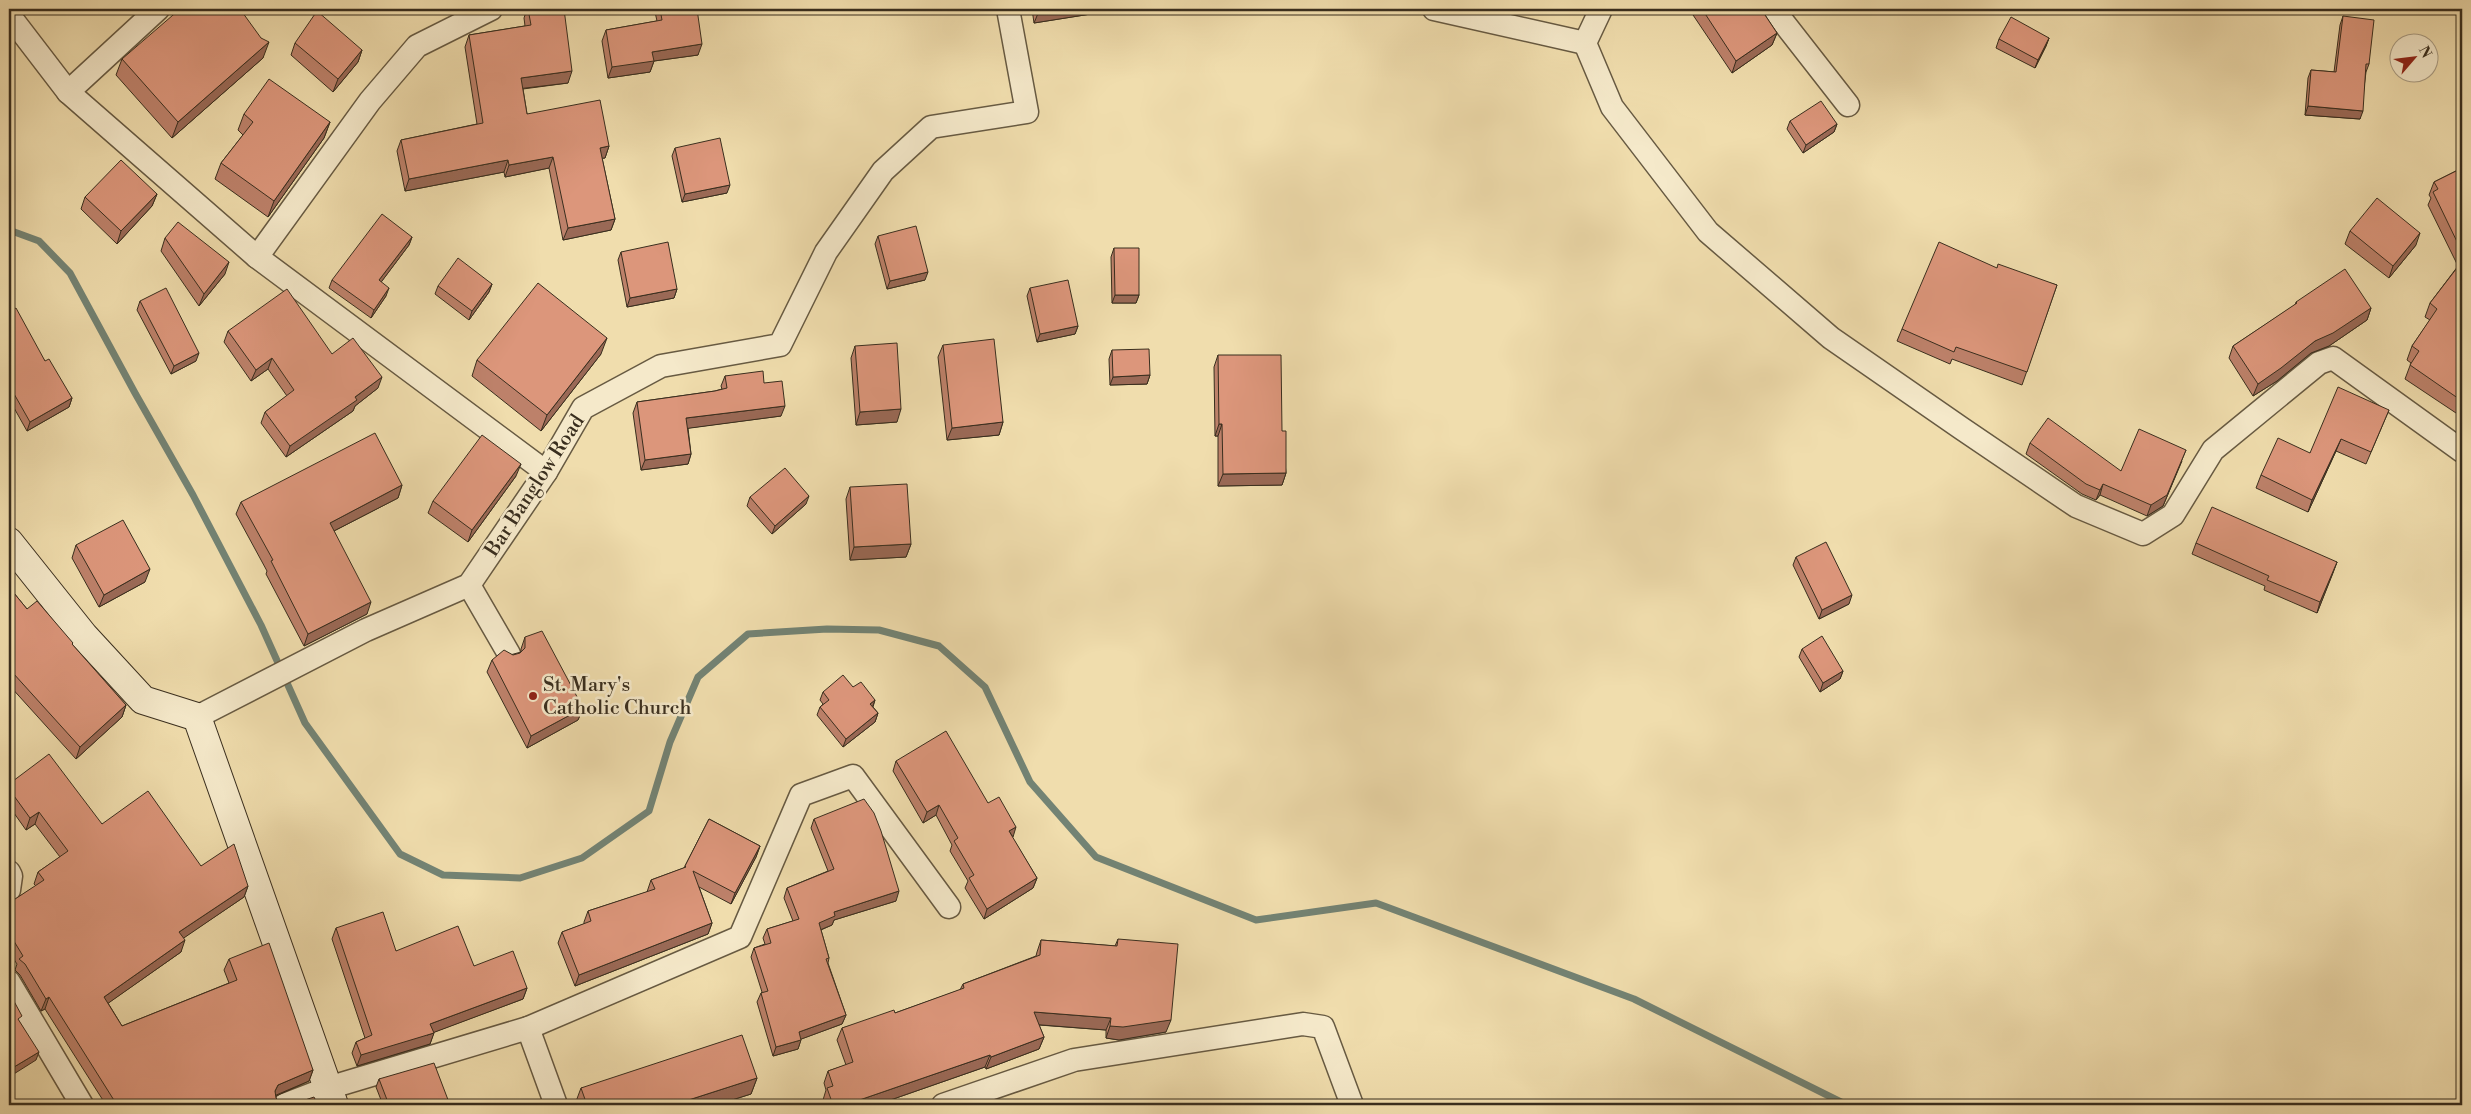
<svg xmlns="http://www.w3.org/2000/svg" width="2471" height="1114" font-family="'Libre Bodoni',serif">
<style>
.lines{fill:none;stroke-linecap:round;stroke-linejoin:round}
.stream{stroke:#738374;stroke-width:7}
.street-casing{stroke:#675a42;stroke-width:25}
.secondary-casing{stroke:#392e1e;stroke-width:30}
.street{stroke:#f5e9ca;stroke-width:22}
.secondary{stroke:#f5e9ca;stroke-width:28}
.wall{fill:#bd816a;stroke:#392e1e}
.shaded-wall{fill:#9a6956;stroke:#392e1e}
.building{fill:#dc967b;stroke:#392e1e}
.poi-dot{fill:#8f2418;stroke:#f5e9ca;stroke-width:2}
.labels{text-anchor:middle;stroke-width:5;stroke-linejoin:round;paint-order:stroke}
.street-label{font-size:20px;fill:#392e1e;stroke:#f5e9ca}
.poi-label{font-size:20px;fill:#392e1e;stroke:#f5e9ca;text-anchor:start}
</style>
<rect width="100%" height="100%" fill="#f0ddad"/>
<filter id="stains"><feTurbulence type="fractalNoise" baseFrequency=".004" numOctaves="4"/><feColorMatrix values="0 0 0 0 .2 0 0 0 0 .09 0 0 0 0 .02 0 0 0 .5 -.17"/></filter>
<radialGradient id="worn" r=".72"><stop offset=".6" stop-color="#630" stop-opacity="0"/><stop offset="1" stop-color="#630" stop-opacity=".3"/></radialGradient>
<g class="lines">
<path class="stream" d="M9,230l30,11 31,32 65,120 58,102 68,130 44,98 95,131 43,21 77,3 62,-20 67,-47 21,-69 28,-65 50,-43 79,-5 52,1 60,16 46,41 45,95 66,75 160,63 120,-17 258,96 213,106"/>
<g class="street-casing">
<g id="street">
<path d="M1434,9l151,34"/>
<path d="M1601,9l-16,34 27,64 96,125 123,106 130,90 115,78 67,28 30,-19 40,-65 106,-87 14,-5 129,93"/>
<path d="M1773,9l75,96"/>
<path d="M9,15l59,77 189,165 289,215"/>
<path d="M68,92l90,-83"/>
<path d="M257,257l113,-156 47,-55 74,-37"/>
<path d="M469,585l40,69"/>
<path d="M197,717l169,-87 103,-45 77,-113 37,-64 78,-42 119,-21 46,-93 57,-81 48,-44 96,-15 -19,-103"/>
<path d="M9,872l2,4 -2,14"/>
<path d="M9,982l73,123"/>
<path d="M528,1028l28,77"/>
<path d="M284,1105l44,-17 200,-60 212,-91 61,-142 52,-19 96,131"/>
<path d="M943,1105l131,-45 229,-36 20,3 29,78"/>
</g>
</g>
<g class="secondary-casing">
<path id="secondary" d="M9,542l75,94 59,64 54,17 137,388"/>
</g>
<use href="#street" class="street"/>
<use href="#secondary" class="secondary"/>
</g>
<g class="wall">
<path d="M527,9h37l4,74 -45,6 4,25 82,32 -4,12h-3l13,61 -4,11 -48,10 -14,-72 -44,9 -1,-5 -99,19 -8,-40 4,-11 76,-16 -12,-77 4,-12 56,-9 -1,-8z"/>
<path d="M657,9h40l1,46 -44,6 -4,11 -42,6 -6,-37 4,-11 51,-9 -2,-9z"/>
<path d="M1032,9h85l-1,1 -82,13z"/>
<path d="M1689,9h72l16,24 -5,12 -40,28z"/>
<path d="M2343,16l26,48 -3,8 -6,47 -55,-4 3,-37 3,-8 23,2 6,-47z"/>
<path d="M261,38l2,20 -91,80 -56,-63 6,-16z"/>
<path d="M2049,38l-3,8 -11,22 -39,-20 3,-9z"/>
<path d="M295,43l67,7 -4,12 -25,30 -42,-37z"/>
<path d="M244,114l86,8 -6,16 -56,79 -53,-38 6,-16 22,-28 -5,-5z"/>
<path d="M1790,121l47,3 -3,8 -31,21 -16,-24z"/>
<path d="M675,148l52,45 -45,9 -10,-46z"/>
<path d="M2462,168v249l-57,-38 6,-16 -4,-3 5,-14 18,-26 -5,-3 5,-14 28,-37 -30,-61 3,-7 -2,-3 5,-13z"/>
<path d="M157,194l-5,12 -35,38 -36,-35 4,-12z"/>
<path d="M2350,231l66,14 -27,33 -44,-34z"/>
<path d="M878,236l47,44 -38,9 -12,-45z"/>
<path d="M412,237l-3,8 -28,37 5,14 -15,22 -42,-30 3,-8z"/>
<path d="M165,238l60,36 -26,32 -38,-55z"/>
<path d="M1114,248l25,47 -3,8h-24l-1,-46z"/>
<path d="M621,252l56,37 -3,9 -47,9 -9,-47z"/>
<path d="M1997,268l60,17 -35,100 -70,-26 -2,5 -53,-23 5,-12z"/>
<path d="M492,284l-3,8 -20,28 -34,-26 3,-8z"/>
<path d="M1030,288l48,38 -3,8 -38,8 -10,-46z"/>
<path d="M140,301l56,60 -25,13 -34,-64z"/>
<path d="M2296,302l75,6 -4,12 -38,26 -18,7 -34,28 -24,15 -24,-38 4,-12 62,-41z"/>
<path d="M9,312l63,86 -3,9 -42,24 -18,-32z"/>
<path d="M228,331l150,57 -23,18 -2,5 -67,46 -25,-34 4,-11 22,-16 -19,-27 -17,12 -27,-39z"/>
<path d="M943,345l60,77 -4,13 -52,5 -9,-83z"/>
<path d="M855,346l42,76 -41,3 -5,-67z"/>
<path d="M1112,350l38,25 -3,9 -37,1 -1,-26z"/>
<path d="M601,354l-60,77 -69,-55 5,-16z"/>
<path d="M1218,355l64,76 4,42 -4,12 -64,1v-50h-3l-1,-69z"/>
<path d="M725,376l39,7 17,33 -93,12 3,26 -3,10 -47,6 -8,-57 4,-11 78,-11 7,-2 -1,-3z"/>
<path d="M2389,410l-23,54 -30,-13 -28,61 -52,-24 5,-13 49,-22z"/>
<path d="M2030,443l91,28 61,-10 -19,45 -16,10 -47,-21 -4,5 -14,-6 -56,-40z"/>
<path d="M516,476l-48,66 -40,-29 5,-12z"/>
<path d="M402,485l-4,13 -64,33 33,83 -63,32 -38,-72 1,-3 -31,-57 5,-12z"/>
<path d="M850,487l61,57 -5,13 -56,3 -4,-61z"/>
<path d="M750,497l56,7 -34,30 -25,-28z"/>
<path d="M2196,543l141,19 -20,51 -53,-23 1,-4 -73,-32z"/>
<path d="M76,545l69,37 -46,25 -27,-49z"/>
<path d="M1796,557l53,47 -30,15 -26,-54z"/>
<path d="M9,587l18,22 45,36 54,60 -4,12 -46,42 -67,-74z"/>
<path d="M525,637l58,71 -5,12 -51,28 -40,-76 5,-12 29,-8v-3z"/>
<path d="M1802,649l41,22 -3,8 -20,13 -21,-35z"/>
<path d="M853,687l22,13 -2,7 5,6 -3,9 -32,25 -26,-32 3,-8 3,-3 -3,-4 3,-8z"/>
<path d="M896,761l92,42 24,34 25,41 -4,10 -49,31 -19,-31 3,-7 -18,-30 2,-6 -16,-30 -13,8 -30,-52z"/>
<path d="M9,784l239,102 -4,11 -61,41 -2,14 -73,51 14,23 107,-43 -5,-13 5,-11 84,111 -4,11 -33,15v2l4,6 4,1h-178l-61,-96 -4,2 -21,-36 -5,-5 2,-6 -8,-12v-49l27,-17 -2,-2 4,-12 22,-15 -25,-33 -9,6 -17,-24z"/>
<path d="M709,819l51,27 -4,11 -25,47 -32,-17 13,36 -4,11 -133,52 -17,-43 4,-11 22,-8v-2l4,-11 59,-19 4,-12 33,-12z"/>
<path d="M814,819l82,82 -62,19 -2,5 -11,5 8,28 -1,5 18,52 -4,9 -41,15 -3,10 -25,7 -16,-54 4,-9 1,-1 -11,-35 3,-9 11,-4 -2,-6 4,-9 26,-8 -9,-23 3,-10 41,-17 -17,-43z"/>
<path d="M336,928l60,23 78,15 53,22 -4,11 -89,33 -4,12 -73,22 -5,-13 4,-11 9,-4 -33,-99z"/>
<path d="M1118,939l48,93 -47,8 -13,-2v-8l-67,-5 5,12 -5,12 -53,20 -1,-2 -109,38h-51l-2,-5 3,-10 -2,-7 4,-12 18,-6 -9,-25 5,-12 53,-15 65,-23 3,-6 73,-28 1,-4 4,-12 74,6z"/>
<path d="M757,1078l-6,16 -35,11h-140l-1,-1 6,-16z"/>
<path d="M379,1079l71,26h-67l-7,-18z"/>
</g>
<g class="shaded-wall">
<path d="M1050,9h67l-1,1 -82,13 5,-12z"/>
<path d="M1777,33l-5,12 -40,28 4,-12z"/>
<path d="M2049,38l-3,8 -11,22 3,-8z"/>
<path d="M269,42l-6,16 -91,80 6,-16z"/>
<path d="M702,44l-4,11 -44,6 -4,11 -42,6 4,-11 40,-15z"/>
<path d="M362,50l-4,12 -25,30 5,-13z"/>
<path d="M572,71l-4,12 -51,6 4,-11z"/>
<path d="M2308,106l55,5 -3,8 -55,-4z"/>
<path d="M330,122l-6,16 -56,79 6,-16z"/>
<path d="M1837,124l-3,8 -31,21 3,-8z"/>
<path d="M609,146l-4,12 -10,1 5,-11z"/>
<path d="M553,157l-4,11 -44,9 4,-12z"/>
<path d="M508,160l-4,12 -99,19 4,-12z"/>
<path d="M730,185l-3,8 -45,9 3,-8z"/>
<path d="M157,194l-5,12 -35,38 4,-13z"/>
<path d="M615,219l-4,11 -48,10 5,-12z"/>
<path d="M2420,233l-4,12 -27,33 4,-12z"/>
<path d="M412,237l-3,8 -33,44 3,-9z"/>
<path d="M229,262l-4,12 -26,32 5,-12z"/>
<path d="M928,272l-3,8 -38,9 3,-8z"/>
<path d="M492,284l-3,8 -20,28 3,-9z"/>
<path d="M389,288l-3,8 -15,22 3,-8z"/>
<path d="M677,289l-3,9 -47,9 3,-9z"/>
<path d="M1115,295h24l-3,8h-24z"/>
<path d="M2371,308l-4,12 -38,26 -18,7 -34,28 -24,15 5,-12 57,-43z"/>
<path d="M1078,326l-3,8 -38,8 3,-8z"/>
<path d="M607,338l-6,16 -60,77 6,-16z"/>
<path d="M199,353l-3,8 -25,13 3,-8z"/>
<path d="M272,358l-4,11 -17,12 5,-11z"/>
<path d="M1150,375l-3,9 -37,1 3,-8z"/>
<path d="M382,377l-4,11 -23,18 -2,5 -67,46 4,-11z"/>
<path d="M72,398l-3,9 -42,24 3,-9z"/>
<path d="M785,406l-4,10 -98,13 3,-11z"/>
<path d="M901,409l-4,13 -41,3 4,-13z"/>
<path d="M1003,422l-4,13 -52,5 5,-12z"/>
<path d="M1219,424h3l-4,12h-3z"/>
<path d="M2341,439l-5,12 -28,61 4,-12z"/>
<path d="M2186,450l-23,56 -16,10 4,-11z"/>
<path d="M691,454l-3,10 -47,6 4,-10z"/>
<path d="M521,464l-5,12 -48,66 4,-12z"/>
<path d="M1286,473l-4,12 -64,1 5,-12z"/>
<path d="M2103,484l-3,11 -4,5 4,-10z"/>
<path d="M402,485l-4,13 -72,37 4,-12z"/>
<path d="M809,496l-3,8 -34,30 3,-8z"/>
<path d="M911,544l-5,13 -56,3 4,-13z"/>
<path d="M2337,562l-4,11 -16,40 3,-11z"/>
<path d="M150,569l-5,13 -46,25 5,-12z"/>
<path d="M1852,595l-3,9 -30,15 3,-9z"/>
<path d="M371,602l-4,12 -63,32 4,-12z"/>
<path d="M1843,671l-3,8 -20,13 3,-9z"/>
<path d="M13,673l-4,11v-8z"/>
<path d="M875,700l-3,8 -2,-4z"/>
<path d="M126,705l-4,12 -46,42 4,-12z"/>
<path d="M583,708l-5,12 -51,28 4,-12z"/>
<path d="M878,713l-3,9 -32,25 3,-8z"/>
<path d="M939,805l-3,10 -13,8 4,-11z"/>
<path d="M39,812l-4,12 -9,6 4,-12z"/>
<path d="M1016,827l-3,10 -4,-6z"/>
<path d="M760,846l-4,11 -25,47 4,-11z"/>
<path d="M1037,878l-4,10 -49,31 3,-10z"/>
<path d="M248,886l-4,11 -69,47 4,-12z"/>
<path d="M899,891l-3,10 -62,19 -2,5 -17,7 4,-9 15,-11z"/>
<path d="M712,923l-4,11 -133,52 4,-11z"/>
<path d="M185,940l-4,12 -81,57 4,-12z"/>
<path d="M527,988l-4,11 -96,36 7,-2 -4,11 -73,22 4,-11 69,-31z"/>
<path d="M49,997l-4,12 -4,2 5,-12z"/>
<path d="M1034,1012l77,6 -5,12 -77,-6z"/>
<path d="M846,1015l-4,9 -46,17 3,-9z"/>
<path d="M1171,1020l-5,12 -47,8 -13,-2 4,-12z"/>
<path d="M1044,1037l-5,12 -53,20 5,-12z"/>
<path d="M801,1040l-3,9 -25,7 3,-9z"/>
<path d="M39,1052l-3,8 -27,17v-7z"/>
<path d="M990,1055l-5,12 -109,38h-31z"/>
<path d="M313,1070l-4,11 -35,15 1,-5 3,-6z"/>
<path d="M757,1078l-6,16 -35,11h-43z"/>
</g>
<g class="building">
<path d="M180,9h60l21,29 8,4 -91,80 -56,-63z"/>
<path d="M528,9h36l8,62 -51,7 6,36 73,-14 9,46 -9,2 15,71 -47,9 -15,-71 -44,8 -1,-5 -99,19 -8,-39 82,-17 -14,-88 62,-10z"/>
<path d="M660,9h37l5,35 -50,8 2,9 -42,6 -6,-37 56,-10z"/>
<path d="M1038,9h12l-11,2z"/>
<path d="M1702,9h59l16,24 -41,28z"/>
<path d="M317,11l45,39 -24,29 -43,-36z"/>
<path d="M2343,16l31,4 -5,44h-3l-3,47 -55,-5 3,-36 25,2z"/>
<path d="M2011,17l38,21 -11,22 -39,-21z"/>
<path d="M269,79l61,43 -56,79 -53,-38 32,-41 -9,-8z"/>
<path d="M1821,101l16,23 -31,21 -16,-24z"/>
<path d="M720,138l10,47 -45,9 -10,-46z"/>
<path d="M121,160l36,34 -36,37 -36,-34z"/>
<path d="M2462,168v84l-29,-60 5,-3 -4,-7z"/>
<path d="M2377,198l43,35 -27,33 -43,-35z"/>
<path d="M382,214l30,23 -33,43 10,8 -15,22 -42,-30z"/>
<path d="M178,222l51,40 -25,32 -39,-56z"/>
<path d="M916,226l12,46 -38,9 -12,-45z"/>
<path d="M668,242l9,47 -47,9 -9,-46z"/>
<path d="M1939,242l58,26 1,-4 59,21 -30,87 -71,-25 -2,5 -52,-23z"/>
<path d="M1114,248h25v47h-24z"/>
<path d="M458,258l34,26 -20,27 -34,-25z"/>
<path d="M2460,264l2,2v135l-52,-36 9,-14 -7,-5 25,-37 -7,-6z"/>
<path d="M2345,269l26,39 -38,25 -18,8 -34,27 -23,16 -25,-38 64,-43 -1,-1z"/>
<path d="M1068,280l10,46 -38,8 -10,-46z"/>
<path d="M538,283l69,55 -60,77 -70,-55z"/>
<path d="M166,288l33,65 -25,13 -34,-65z"/>
<path d="M287,289l45,65 21,-16 29,39 -27,20 2,3 -67,46 -25,-34 29,-22 -22,-32 -16,12 -28,-39z"/>
<path d="M16,308l29,53 4,-2 23,39 -42,24 -21,-37v-73z"/>
<path d="M994,339l9,83 -51,6 -9,-83z"/>
<path d="M897,343l4,66 -41,3 -5,-66z"/>
<path d="M1149,349l1,26 -37,2 -1,-27z"/>
<path d="M1218,355h63l1,76h4v42l-63,1 -1,-50h-3z"/>
<path d="M763,371l1,12 18,-2 3,25 -99,12 5,36 -46,6 -8,-58 78,-11 12,-3 -2,-12z"/>
<path d="M2338,387l51,23 -18,42 -30,-13 -29,61 -51,-25 17,-37 32,15z"/>
<path d="M2048,418l73,53 18,-42 47,21 -19,45 -16,10 -48,-21 -3,6 -14,-6 -56,-41z"/>
<path d="M375,433l27,52 -72,38 41,79 -63,32 -37,-73 2,-1 -32,-58z"/>
<path d="M482,435l39,29 -49,66 -39,-29z"/>
<path d="M785,468l24,28 -34,30 -25,-29z"/>
<path d="M907,484l4,60 -57,3 -4,-60z"/>
<path d="M2212,507l125,55 -17,40 -53,-22 2,-4 -73,-33z"/>
<path d="M123,520l27,49 -46,26 -28,-50z"/>
<path d="M1826,542l26,53 -30,15 -26,-53z"/>
<path d="M9,587l18,22 10,-8 36,42 -1,1 54,61 -46,42 -67,-74 -4,3z"/>
<path d="M542,631l41,77 -52,28 -39,-76 12,-10 9,5 7,-2 5,-5v-11z"/>
<path d="M1822,636l21,35 -20,12 -21,-34z"/>
<path d="M843,675l10,12 8,-5 14,18 -5,4 8,9 -32,26 -26,-32 9,-7 -6,-8z"/>
<path d="M946,731l42,72 11,-6 17,30 -7,4 28,47 -50,31 -18,-31 5,-3 -20,-34 4,-3 -19,-33 -12,7 -31,-51z"/>
<path d="M49,754l53,70 46,-33 53,75 33,-22 14,42 -69,46 6,8 -81,57 18,29 115,-46 -8,-21 40,-16 44,127 -35,15 -3,6 1,7 4,6 4,1h-167l-68,-108 -3,2 -21,-35 -6,-5 4,-3 -14,-23v-30l35,-23 -6,-8 30,-21 -29,-39 -9,6 -21,-29v-5z"/>
<path d="M864,799l10,14 7,18 18,60 -65,21 1,4 -16,7 10,35 -3,1 20,56 -47,17 2,8 -25,7 -15,-54 7,-2 -14,-43 17,-5 -4,-14 32,-10 -12,-31 47,-19 -20,-50z"/>
<path d="M709,819l51,27 -25,47 -42,-22 19,52 -133,52 -17,-43 29,-11 -3,-10 67,-22 -4,-9 35,-13 -1,-1z"/>
<path d="M383,912l13,39 62,-25 16,40 39,-15 14,37 -97,36 4,9 -73,22 -5,-13 16,-7 -36,-107z"/>
<path d="M1118,939l60,5 -7,76 -48,7 -13,-1 1,-8 -77,-6 10,25 -53,20 -1,-2 -145,50h-12l-6,-17 6,-2 -5,-15 25,-9 -11,-34 52,-18 1,3 69,-25 -1,-4 77,-29 1,-15 76,6z"/>
<path d="M9,992l13,24 -4,3 21,33 -30,18z"/>
<path d="M742,1035l15,43 -84,27h-86l-6,-17z"/>
<path d="M434,1063l16,42h-61l-10,-26z"/>
<path d="M314,1097l4,8h-28z"/>
</g>
<circle class="poi-dot" cx="533" cy="696" r="5"/>
<g class="labels">
<g class="street-label">
<text transform="translate(534 485) rotate(-57)" y="7">Bar Banglow Road</text>
</g>
<g class="poi-label">
<text x="543" y="691">St. Mary's<tspan x="543" dy="23">Catholic Church</tspan></text>
</g>
</g>
<rect width="2471" height="1114" fill="none" stroke="#f0ddad" stroke-width="30"/>
<rect x="10" y="10" width="2451" height="1094" fill="none" stroke="#392e1e" stroke-width="2.5"/>
<rect x="15" y="15" width="2441" height="1084" fill="none" stroke="#392e1e"/>
<g transform="translate(2414 58) rotate(62)"><circle r="24" fill="#f5e9ca" stroke="#aa9e85"/>
<path d="M0-4L9 19L0 12L-9 19Z" fill="#8f2418"/>
<text y="-8" font-size="14" font-weight="bold" text-anchor="middle" fill="#392e1e">N</text>
</g>
<rect width="100%" height="100%" filter="url(#stains)"/>
<rect width="100%" height="100%" fill="url(#worn)"/>
</svg>
